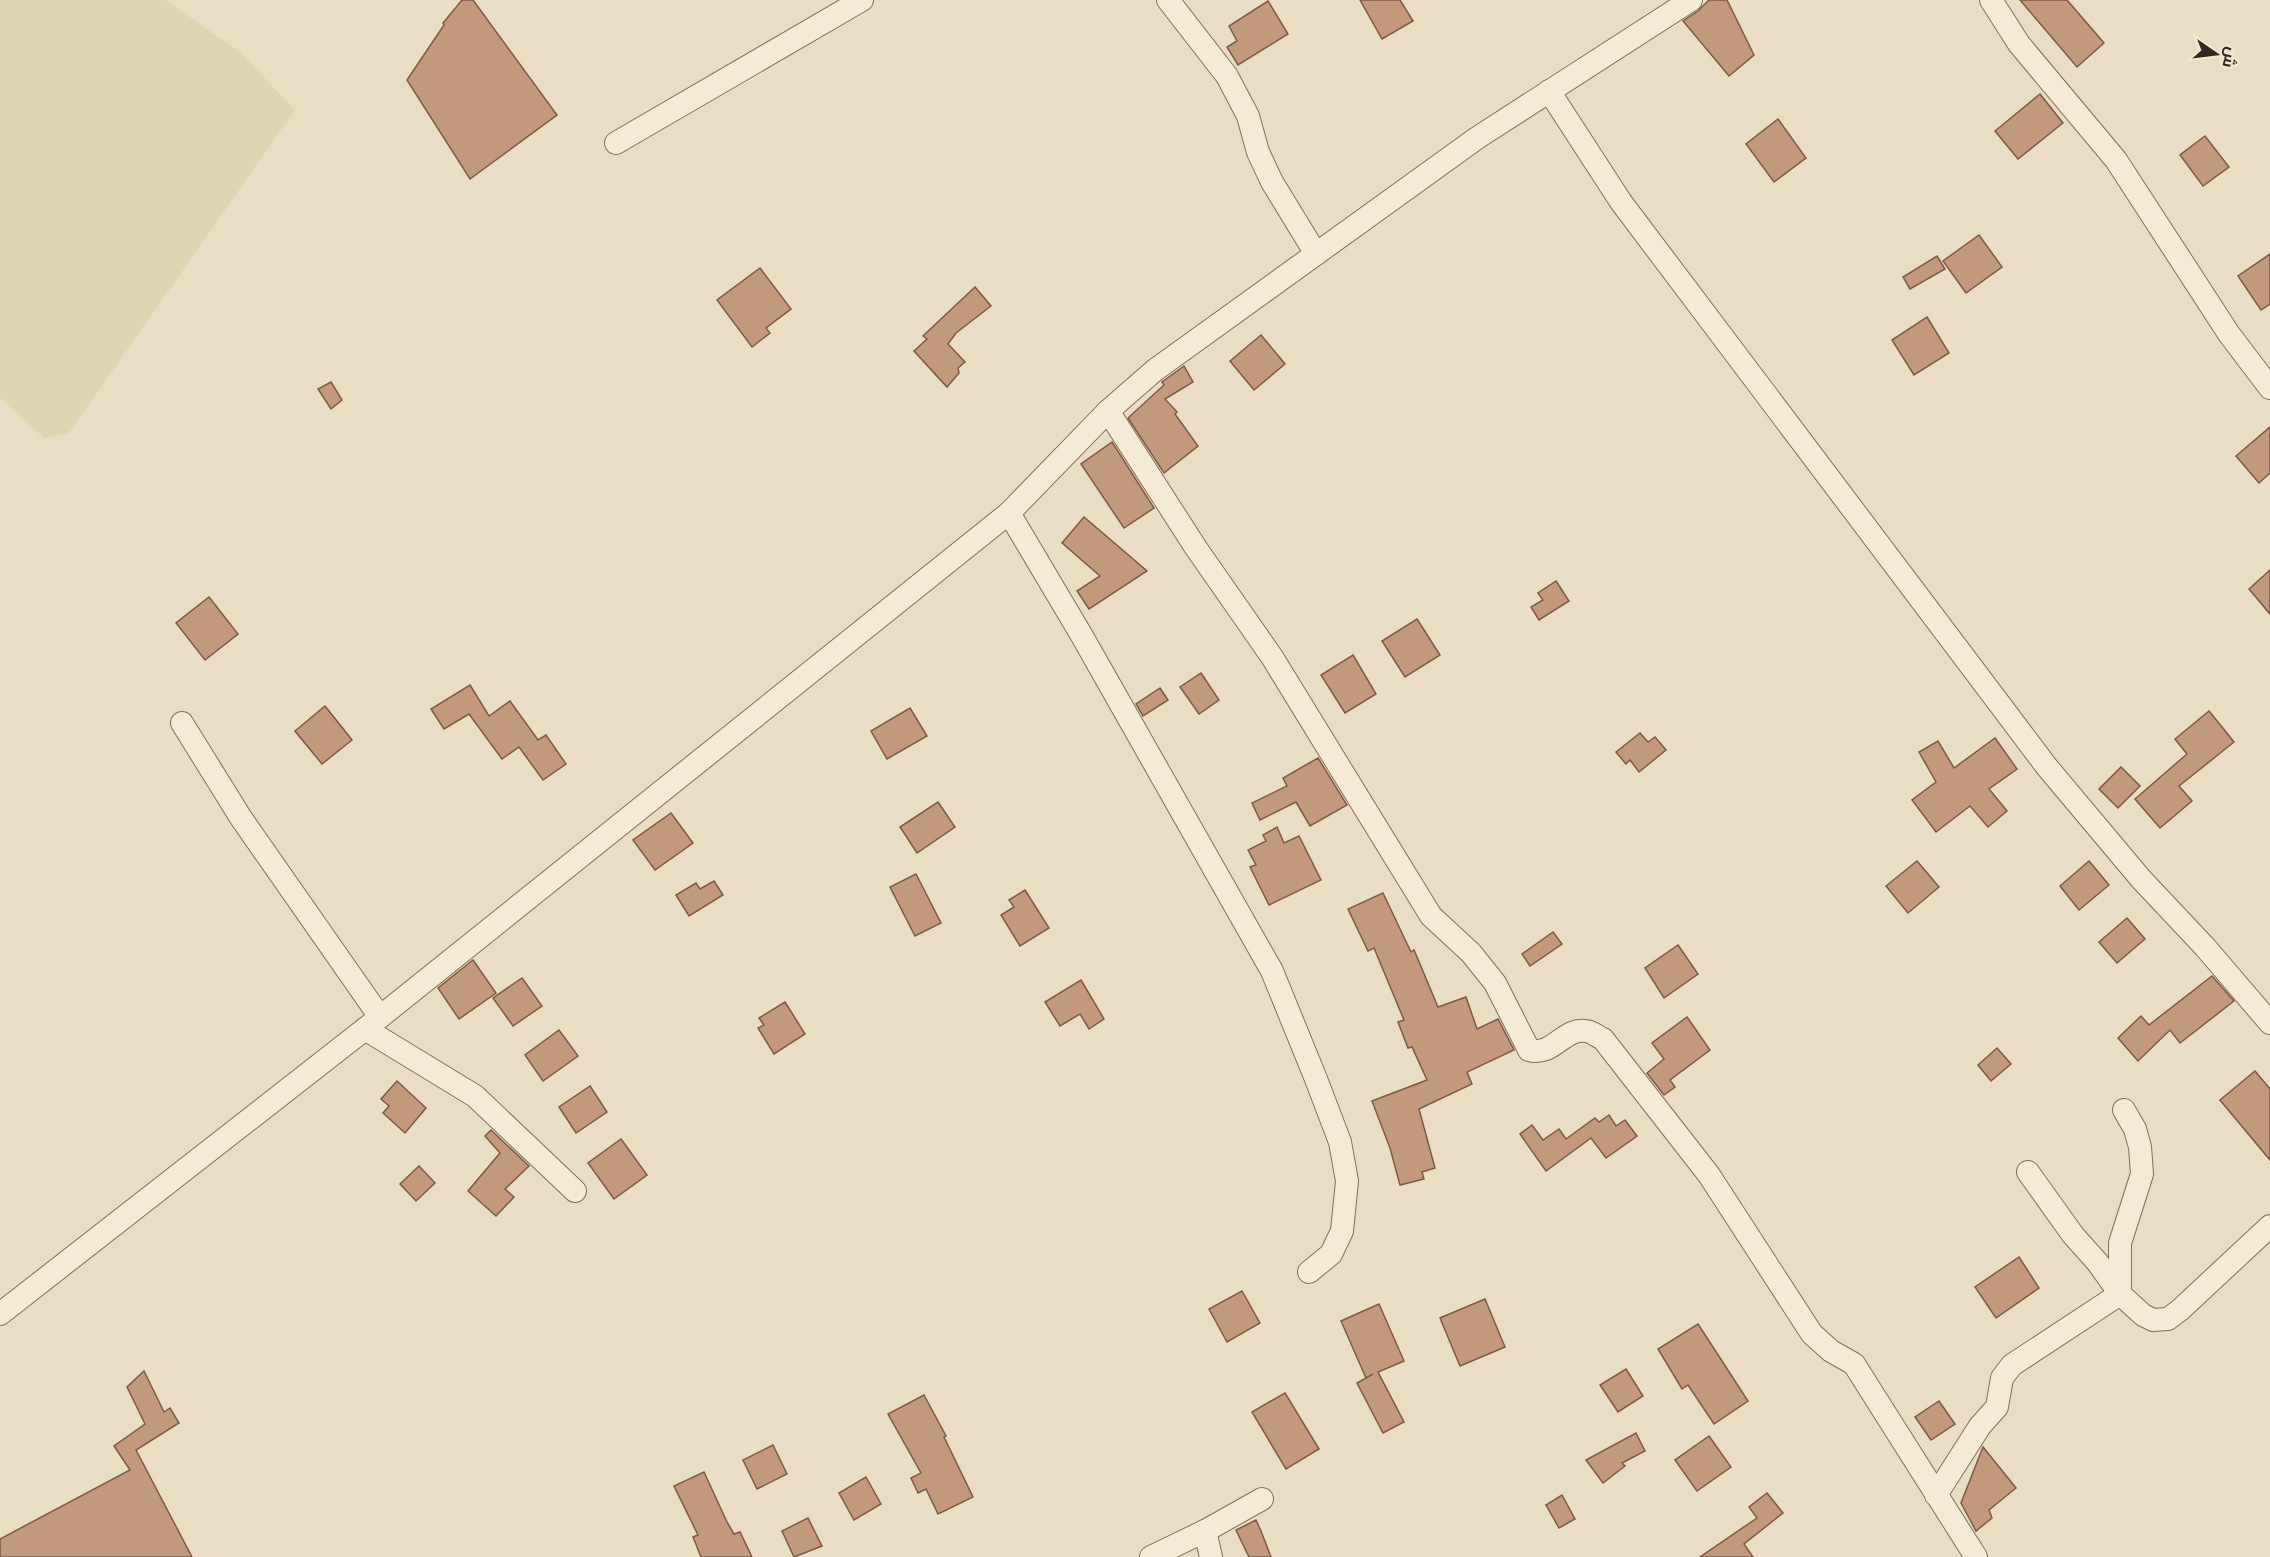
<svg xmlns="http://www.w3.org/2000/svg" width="2270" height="1557" font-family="Lora,Cairo,serif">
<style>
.farmland{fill:#ded6b1}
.building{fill:#c3997c;stroke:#7e5a44;stroke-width:1.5}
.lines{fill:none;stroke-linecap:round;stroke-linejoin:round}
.street-casing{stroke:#816f5b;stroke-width:24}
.street{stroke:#f5ebd5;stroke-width:22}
</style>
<rect width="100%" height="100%" fill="#e9ddc3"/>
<path class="farmland" d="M0,0h165l74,51 56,59 -226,323 -25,5 -44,-40z"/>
<g class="building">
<path d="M462,0h11l84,115 -87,64 -63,-99 37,-55 -1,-2z"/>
<path d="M1360,0h40l13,21 -31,18z"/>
<path d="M1709,0h18l27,55 -25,21 -46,-55 15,-10z"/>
<path d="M2020,0h47l37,43 -27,24z"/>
<path d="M1268,1l20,33 -50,31 -11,-18 10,-6 -8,-15z"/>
<path d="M2040,94l23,29 -45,36 -23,-28z"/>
<path d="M1778,119l28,39 -32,24 -28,-38z"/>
<path d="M2205,136l24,31 -26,19 -23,-31z"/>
<path d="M1979,235l23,32 -36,26 -23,-32z"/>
<path d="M2270,254v50l-9,6 -23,-34z"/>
<path d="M1937,256l8,13 -35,20 -7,-12z"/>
<path d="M760,268l31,41 -25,19 4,5 -18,14 -35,-47z"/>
<path d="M975,287l16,19 -35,27 -8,11 17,18 -7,6 1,5 -12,14 -33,-36 13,-12 -4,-3z"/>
<path d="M1927,317l22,36 -35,22 -22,-35z"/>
<path d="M1261,335l24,29 -31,26 -24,-29z"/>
<path d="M1184,366l9,16 -28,17 12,13 -2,2 23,32 -34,27 -36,-55 36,-33 -2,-3z"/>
<path d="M331,382l11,18 -11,9 -13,-20z"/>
<path d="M2270,427v46l-11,10 -23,-27z"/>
<path d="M1112,442l42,66 -30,20 -43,-64z"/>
<path d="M1084,517l63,54 -58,38 -12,-18 23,-15 -38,-33z"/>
<path d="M2270,570v44l-21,-25z"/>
<path d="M1556,581l13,20 -30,19 -8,-13 12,-7 -5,-7z"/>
<path d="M209,597l29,37 -33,26 -29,-37z"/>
<path d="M1417,619l23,36 -35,22 -23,-36z"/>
<path d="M1353,655l23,39 -31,19 -24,-38z"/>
<path d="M1201,673l18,27 -20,14 -19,-27z"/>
<path d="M470,685l19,31 21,-15 28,39 8,-5 20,29 -23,16 -24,-33 -17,12 -33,-45 -25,15 -13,-20z"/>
<path d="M1160,688l8,12 -25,16 -7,-12z"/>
<path d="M325,706l27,34 -30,24 -27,-33z"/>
<path d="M910,708l17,28 -40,23 -16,-28z"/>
<path d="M2209,711l25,31 -55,44 13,15 -32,27 -25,-29 52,-45 -12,-15z"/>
<path d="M1640,733l8,9 7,-5 11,13 -27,22 -9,-12 -4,4 -10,-12z"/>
<path d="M1995,738l22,31 -28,20 18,22 -19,16 -18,-21 -34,26 -24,-32 24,-18 -17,-30 19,-11 16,27z"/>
<path d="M1318,758l29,47 -37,21 -14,-24 -36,18 -8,-17 35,-17 -4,-8z"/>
<path d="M2121,767l19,19 -22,22 -19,-19z"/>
<path d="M938,802l17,25 -38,26 -17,-26z"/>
<path d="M671,813l22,30 -38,27 -22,-30z"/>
<path d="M1277,827l7,16 15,-7 22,44 -52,25 -19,-38 6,-2 -8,-15 18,-9 -3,-6z"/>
<path d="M1917,861l22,26 -31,26 -22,-27z"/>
<path d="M2089,861l20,24 -30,25 -19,-24z"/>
<path d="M916,874l25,49 -26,13 -25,-49z"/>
<path d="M714,881l9,14 -34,21 -13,-21 20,-12 4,6z"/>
<path d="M1025,890l24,38 -29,18 -19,-31 13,-8 -5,-7z"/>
<path d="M1383,893l28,59 3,-2 24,57 28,-10 11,32 21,-10 16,31 -47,22 5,12 -53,25 16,59 -13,4 2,7 -24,6 -10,-37 -18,-47 55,-21 -15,-33 -4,1 -10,-26 6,-2 -30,-72 -6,3 -20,-42z"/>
<path d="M2127,918l18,21 -28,24 -18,-21z"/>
<path d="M1553,932l9,12 -32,22 -8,-12z"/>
<path d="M1678,945l20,29 -34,24 -19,-30z"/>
<path d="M473,960l23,33 -37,26 -21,-31z"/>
<path d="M2212,976l22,25 -54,42 -10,-13 -32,31 -20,-23 23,-22 8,9z"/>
<path d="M522,978l20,28 -29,20 -20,-28z"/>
<path d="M1081,980l23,39 -15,10 -9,-15 -20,12 -15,-24z"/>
<path d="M785,1002l20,32 -31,20 -16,-26 6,-3 -5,-7z"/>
<path d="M1687,1017l23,33 -40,30 5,7 -11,8 -17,-22 17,-14 -12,-16z"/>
<path d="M559,1030l19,26 -35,25 -18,-26z"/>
<path d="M1997,1048l14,16 -20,17 -13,-16z"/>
<path d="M2255,1071l15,18v71l-50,-60z"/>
<path d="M397,1081l29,27 -21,25 -22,-20 6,-7 -8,-7z"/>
<path d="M590,1086l17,26 -31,21 -17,-26z"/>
<path d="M1609,1115l7,11 9,-6 12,16 -31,22 -15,-20 -45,33 -26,-37 12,-9 11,15 16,-11 7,10 29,-21 4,4z"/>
<path d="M491,1130l38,36 -24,23 9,8 -18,19 -28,-25 32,-38 -15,-17z"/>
<path d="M621,1139l26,36 -33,24 -26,-36z"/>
<path d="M419,1166l16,17 -19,18 -16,-17z"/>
<path d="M2019,1257l20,31 -43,30 -21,-31z"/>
<path d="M1242,1291l18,32 -33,19 -18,-33z"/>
<path d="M1485,1299l20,48 -45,19 -20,-48z"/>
<path d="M1379,1304l25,57 -26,11 26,50 -21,11 -26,-50 16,-9 -7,4 -25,-57z"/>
<path d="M1698,1324l50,77 -34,23 -26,-39 -6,4 -24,-40z"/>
<path d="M1626,1369l17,27 -25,16 -18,-27z"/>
<path d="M144,1371l20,41 6,-4 9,15 -43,27 56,107h-192v-18l130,-69 -16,-24 31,-22 -18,-37z"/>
<path d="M1285,1393l34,56 -33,20 -34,-57z"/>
<path d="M924,1395l22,41 -2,1 29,60 -35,17 -12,-25 -8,4 -7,-15 10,-5 -33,-59z"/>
<path d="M1939,1401l16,23 -24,16 -16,-23z"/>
<path d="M1636,1433l9,18 -23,12 3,3 -22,17 -17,-23z"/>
<path d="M1709,1436l22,31 -34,24 -22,-31z"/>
<path d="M773,1445l14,29 -30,15 -14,-29z"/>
<path d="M1983,1447l33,41 -27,22 3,8 -16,13 -15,-28z"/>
<path d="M704,1472l23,50 7,12 6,-2 12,25h-51l-8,-20 5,-2 -24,-49z"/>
<path d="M866,1477l15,27 -27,16 -15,-27z"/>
<path d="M1767,1493l16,20 -39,31 9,13h-53l57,-39 -8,-11z"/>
<path d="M1562,1495l13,24 -16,9 -13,-23z"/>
<path d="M808,1518l14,28 -28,11 -12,-26z"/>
<path d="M1256,1520l5,11 10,26h-22l-13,-27z"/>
</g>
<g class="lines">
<g class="street-casing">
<g id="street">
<path d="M1168,0l59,76 21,40 10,36 14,30 44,72"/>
<path d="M1991,0l28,44 97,116 113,174 41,54"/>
<path d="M1549,91l72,111 426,565 94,112 64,68 65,76"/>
<path d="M616,143l246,-143"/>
<path d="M1108,411l88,137 76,109 159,259 40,37 24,30 34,67c24,7 35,-23 57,-19 5,0 12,6 17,8l106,136 103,159 19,17 23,13 122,193"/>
<path d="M1009,513l73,123 190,335 44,108 24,63 7,39 -5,50 -11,23 -22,18"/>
<path d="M182,723l59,95 139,199"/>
<path d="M365,1029l110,67 100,95"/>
<path d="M2028,1172l45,63 25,28 22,31 23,21 10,5 15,-1 12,-9 90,-84"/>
<path d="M2120,1294v-51l22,-69 -2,-27 -5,-18 -11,-19"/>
<path d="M0,1314l365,-285 644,-516 99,-102 47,-41 322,-232 214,-138"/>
<path d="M1936,1495l44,-69 17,-19 5,-29 10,-13 108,-71"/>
<path d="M1205,1531l57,-32"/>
<path d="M1151,1557l54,-26 6,26"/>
</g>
</g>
<use href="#street" class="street"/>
</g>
<g transform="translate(2216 54) rotate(104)" stroke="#f1e8d1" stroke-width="4.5" paint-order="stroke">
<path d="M0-4.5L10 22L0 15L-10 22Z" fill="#32281e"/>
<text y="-9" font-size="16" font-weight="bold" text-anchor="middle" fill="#32281e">ش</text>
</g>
</svg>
